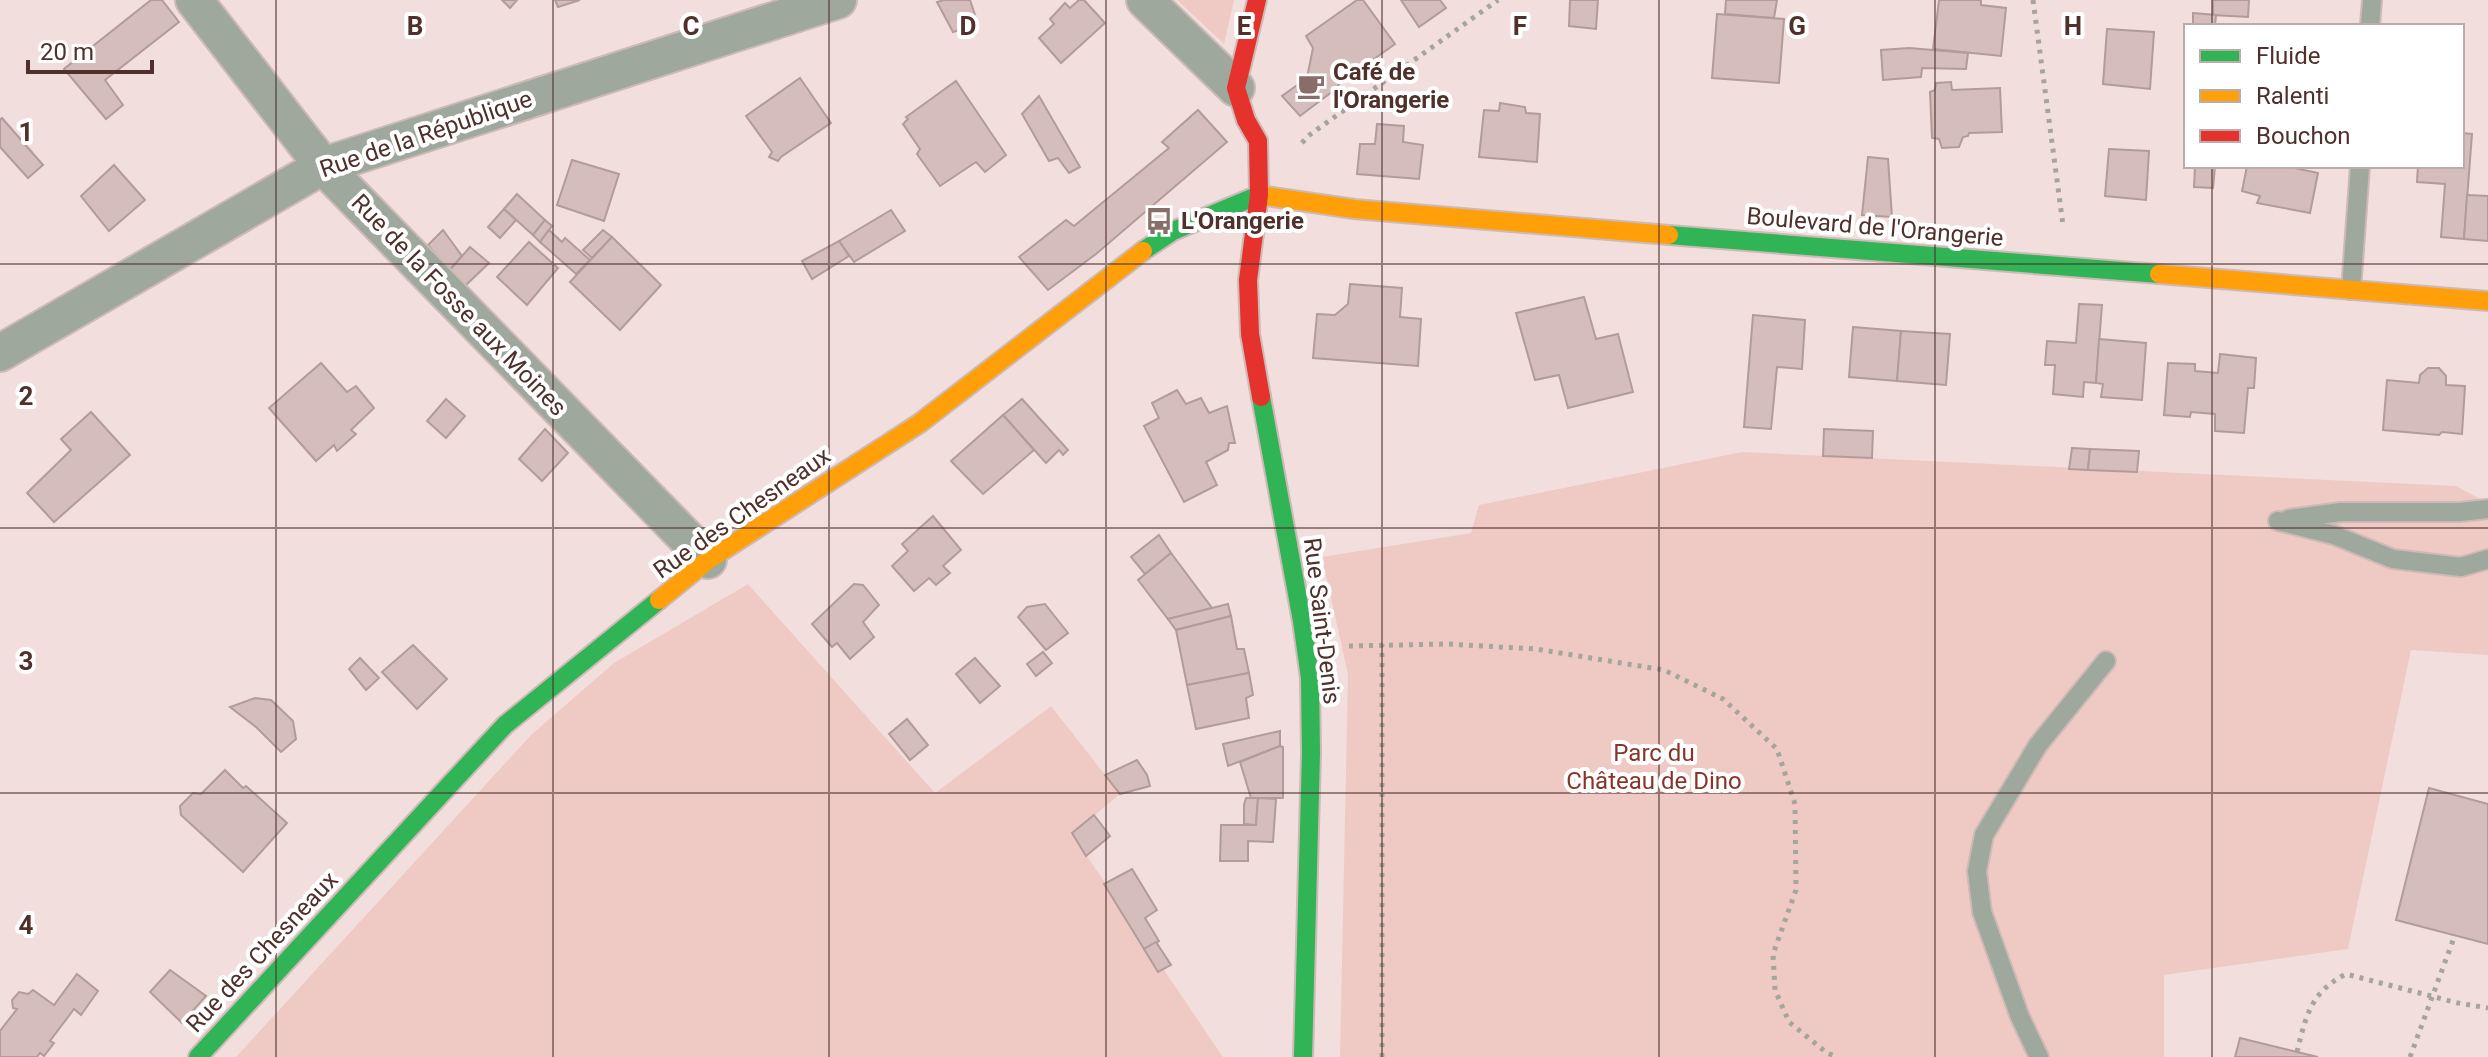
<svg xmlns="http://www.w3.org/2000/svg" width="2488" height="1057" font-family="Roboto,sans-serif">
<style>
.green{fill:#efcac4}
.building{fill:#d4bdba;stroke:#b29b99;stroke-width:2}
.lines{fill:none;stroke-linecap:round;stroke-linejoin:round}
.lane-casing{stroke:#cdbab7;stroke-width:22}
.street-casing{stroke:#cdbab7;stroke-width:40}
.fast-casing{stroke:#cdbab7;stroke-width:22}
.slow-casing{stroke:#cdbab7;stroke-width:22}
.jam-casing{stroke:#cdbab7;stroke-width:22}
.path{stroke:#a5a59d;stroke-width:5;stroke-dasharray:4 6;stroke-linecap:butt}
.lane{stroke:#9fa89d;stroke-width:18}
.street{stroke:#9fa89d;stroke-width:36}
.fast{stroke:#30b455;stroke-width:18}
.slow{stroke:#ff9f0a;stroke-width:18}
.jam{stroke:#e5322d;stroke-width:18}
.grid{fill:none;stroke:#4f302b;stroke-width:2;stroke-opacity:0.55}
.labels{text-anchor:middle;stroke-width:8;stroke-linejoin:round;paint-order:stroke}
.poi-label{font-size:24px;font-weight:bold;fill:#4f302b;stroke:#fff;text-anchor:start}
.street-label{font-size:24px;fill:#4f302b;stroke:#fff}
.park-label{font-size:24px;fill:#88342c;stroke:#fff}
.grid-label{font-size:26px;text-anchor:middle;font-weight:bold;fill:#4f302b;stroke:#fff;stroke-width:8;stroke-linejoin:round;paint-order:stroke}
</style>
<rect width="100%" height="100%" fill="#f2dfdd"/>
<g class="green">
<path d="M1177,0h57l-10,44z"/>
<path d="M1742,452l714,34 32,17v152l-77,-5 -63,299 -184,26v82h-824l8,-382 -26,-118 149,-24 8,-28z"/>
<path d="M748,584l187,209 116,-87 69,88 -48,40 151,223h-987l295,-322 83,-72z"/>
</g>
<g class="building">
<path d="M151,0h11l17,22 -74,58 18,25 -17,14 -42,-50z"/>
<path d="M502,0h15l-7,8z"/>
<path d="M555,0h25l-22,7z"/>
<path d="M944,0h26l8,24 -25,8 -16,-30z"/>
<path d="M1079,0h5l21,23 -44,40 -22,-25 15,-14 -4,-5 15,-16 5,5z"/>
<path d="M1357,0h6l32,44 -56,40 -2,4 -37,28 -18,-20 25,-18 6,-30 -7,-12z"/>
<path d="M1401,0h39l6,8 -27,19z"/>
<path d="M1570,0h28l-2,29 -27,-3z"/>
<path d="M1726,0h51l-3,18 -49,-4z"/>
<path d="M1939,0h42v5l25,3 -5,48 -68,-7z"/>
<path d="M2213,0h36l-1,17 -35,-2z"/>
<path d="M2193,13l23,2 -1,11h-22z"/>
<path d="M1717,14l67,5 -5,64 -67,-5z"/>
<path d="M2107,29l47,3 -4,57 -47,-5z"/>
<path d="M1909,48l59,5 -2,16 -44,-1 -1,9 -38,3 -2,-30z"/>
<path d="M800,78l31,45 -50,34 -3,4 -9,-4 3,-5 -26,-36z"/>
<path d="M956,81l50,74 -21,17 -9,-10 -36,24 -23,-32 3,-5 -17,-25 5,-5 -2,-2z"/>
<path d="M1951,82l1,8 48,-2 2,44 -33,1 -1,3 -5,1 -4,10 -17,1 -3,-9 -7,-1 -2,-46 5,-2 1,-7z"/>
<path d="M1039,96l41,71 -11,6 -11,-15 -9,3 -27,-47z"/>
<path d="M1500,103l25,4 1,6 14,1 -3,48 -58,-5 5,-47 15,1z"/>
<path d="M1198,110l29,32 -131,112 -48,36 -29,-33 47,-37 8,6 95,-78 -7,-6z"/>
<path d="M2,118l41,47 -15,13 -28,-31v-27z"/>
<path d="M1377,124l27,2 -1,16 20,3 -4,34 -62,-5 3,-30h15z"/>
<path d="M2462,133l10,1 -8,105 -23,-2 4,-53 -28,-2 1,-16h44z"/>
<path d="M2109,149l40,2 -3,49 -41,-4z"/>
<path d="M1868,157l20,2 4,58 -30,-2z"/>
<path d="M572,160l47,14 -15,47 -47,-16z"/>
<path d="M114,165l31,35 -36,31 -28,-35z"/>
<path d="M2195,166h20l-2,22 -19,-1z"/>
<path d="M2247,166h38l33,7 -8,40 -53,-10 3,-7 -18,-5z"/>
<path d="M517,194l28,26 -12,15 -29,-26z"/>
<path d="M2467,195l21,1v45l-24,-2z"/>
<path d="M504,209l12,11 -16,18 -12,-11z"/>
<path d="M891,210l14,21 -51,31 -15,-21z"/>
<path d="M545,220l7,6 -12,16 -7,-7z"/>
<path d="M443,230l19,26 -13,15 -21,-26z"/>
<path d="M549,230l13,12 3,-4 25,22 -14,14 -36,-32z"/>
<path d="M603,230l9,7 -20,21 -9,-8z"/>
<path d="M612,237l49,48 -41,45 -50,-48z"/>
<path d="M839,241l10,15 -37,23 -10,-18z"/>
<path d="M529,242l29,26 -31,37 -30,-28z"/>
<path d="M470,247l19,16 -24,23 -16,-15z"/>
<path d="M1350,284l52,4 -2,29 21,2 -3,47 -105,-8 4,-44 18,1 13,-11z"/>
<path d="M1584,297l12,42 22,-5 15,58 -65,16 -9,-33 -24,5 -19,-67z"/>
<path d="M2079,304l23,1 -6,78 -12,-1 -1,15 -30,-3 2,-29h-10l2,-24 29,2z"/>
<path d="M1753,315l52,5 -3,49 -25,-2 -6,62 -27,-2z"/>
<path d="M1853,327l48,4 -4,50 -48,-4z"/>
<path d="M1901,331l49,3 -4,51 -49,-4z"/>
<path d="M2099,339l47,4 -4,57 -41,-3 2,-13 -7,-1z"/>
<path d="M2220,354l36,4 -2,30h-6l-4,45 -29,-2v-17l-24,-2 -1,5 -26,-2 4,-52 27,1v7l23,2z"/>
<path d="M321,363l26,29 9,-6 18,22 -23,22 5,4 -19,17 -3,-6 -18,16 -47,-53z"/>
<path d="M2428,368h11l7,8v9l19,1 -3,48 -20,-2 -3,3 -56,-5 4,-50 32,3 1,-8z"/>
<path d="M1177,390l9,14 15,-6 8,15 18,-7 8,37h-6l-1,7 -22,12 11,23 -33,17 -40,-76 15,-8 -7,-15z"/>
<path d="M446,399l19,17 -19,22 -19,-17z"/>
<path d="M1022,399l46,51 -5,5 -4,-5 -13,13 -43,-48z"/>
<path d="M91,412l39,43 -76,67 -27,-29 44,-43 -10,-11z"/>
<path d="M1003,415l31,35 -51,44 -32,-33z"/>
<path d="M545,429l23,24 -26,28 -23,-22z"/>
<path d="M1824,429l49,2 -1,27 -49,-2z"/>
<path d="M2072,448l18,1 -2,21 -19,-1z"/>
<path d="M2090,449l49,2 -2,21 -49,-2z"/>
<path d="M933,516l28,34 -18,16 7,7 -14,12 -7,-7 -15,13 -22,-25 16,-15 -6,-7z"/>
<path d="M1159,535l12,18 -26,21 -14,-17z"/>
<path d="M1171,553l41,55 -44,11 -30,-39z"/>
<path d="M854,584l9,1 16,20 -16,17 11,15 -24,22 -13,-16 -5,4 -20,-23z"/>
<path d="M1045,604l23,29 -22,17 -28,-33 9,-10z"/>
<path d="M1228,604l3,12 -55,14 -8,-11z"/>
<path d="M1231,616l6,33h7l5,24 -62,12 -11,-55z"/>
<path d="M413,645l34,34 -30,30 -35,-37z"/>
<path d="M1043,652l9,11 -16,13 -9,-12z"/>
<path d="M360,658l19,20 -13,12 -17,-21z"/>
<path d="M975,658l25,28 -20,17 -24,-29z"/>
<path d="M1249,673l4,22 -7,3 3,20 -53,11 -9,-44z"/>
<path d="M255,698l16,2 22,21 3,18 -15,13 -25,-25 -26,-20z"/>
<path d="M907,719l21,26 -18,15 -21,-26z"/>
<path d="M1280,731v15l-52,20 -5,-22z"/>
<path d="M1280,746l3,1v51h-32l-11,-36z"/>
<path d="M1137,760l10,15 3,11 -30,8 -15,-19z"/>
<path d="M225,770l18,18 3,-2 41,37 -44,49 -62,-57 -1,-9 13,-13 8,1z"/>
<path d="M2429,788l59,16v140l-92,-24z"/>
<path d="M1246,798h12l-2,27 -12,-1v-19z"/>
<path d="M1258,798l18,1 -3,43 -25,-1v20h-28l1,-36h35z"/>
<path d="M1094,815l16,21 -24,20 -14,-23z"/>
<path d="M1132,869l25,41 -12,8 14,23 -15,8 -40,-65z"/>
<path d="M1156,942l15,23 -13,7 -14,-23z"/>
<path d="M170,970l36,26 -24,27 -32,-31z"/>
<path d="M77,974l21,17 -17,24 -7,-6 -24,32 4,2 -10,13 -4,-3 -3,4h-37v-26l17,-22 -4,-1 -1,-8 7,-8 9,2 5,-4 21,15z"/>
<path d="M2240,1038l57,14 21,5h-83z"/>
</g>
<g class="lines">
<g class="lane-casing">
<g id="lane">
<path d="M2370,26l2,-26"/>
<path d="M2351,290l9,-124"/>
<path d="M2289,519l52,-7h119l28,-3"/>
<path d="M2278,521l56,14 59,24 68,8 27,-8"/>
<path d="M2039,1057l-19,-40 -38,-105 -5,-41 7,-36 54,-90 68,-84"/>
</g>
</g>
<g class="street-casing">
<g id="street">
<path d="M194,0l129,166 385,394"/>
<path d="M1145,0l91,88"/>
<path d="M0,353l323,-187 515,-166"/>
</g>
</g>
<g class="fast-casing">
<g id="fast">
<path d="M1669,235l490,39"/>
<path d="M1143,251l30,-20 86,-36"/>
<path d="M1261,397l41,224 8,57 1,75 -8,304"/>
<path d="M198,1057l307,-332 154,-125"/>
</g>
</g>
<g class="slow-casing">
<g id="slow">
<path d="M1259,195l95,14 315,26"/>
<path d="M2159,274l329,27"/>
<path d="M659,600l49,-40 212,-137 223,-172"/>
</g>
</g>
<g class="jam-casing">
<path id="jam" d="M1257,0l-21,88 10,32 12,21 1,54 -11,85 2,54 11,63"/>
</g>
<g class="path">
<path d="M2033,0l30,225"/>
<path d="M1302,143l6,-7 190,-136"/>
<path d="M1349,646l98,-2 89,5 128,21 59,29 54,50 18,55 1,86 -23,64 2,36 14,32 38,31 10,4"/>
<path d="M2297,1052c9,-37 14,-60 49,-78l112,29 30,5"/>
<path d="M1382,1057v-413"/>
<path d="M2410,1057l45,-122"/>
</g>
<use href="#lane" class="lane"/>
<use href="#street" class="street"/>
<use href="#fast" class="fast"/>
<use href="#slow" class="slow"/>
<use href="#jam" class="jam"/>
</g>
<path class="grid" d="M276,0v1057M553,0v1057M829,0v1057M1106,0v1057M1382,0v1057M1659,0v1057M1935,0v1057M2212,0v26M2212,166v891M0,264h2488M0,528h2488M0,793h2488"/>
<defs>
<g id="cafe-bare" transform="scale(2.16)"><path d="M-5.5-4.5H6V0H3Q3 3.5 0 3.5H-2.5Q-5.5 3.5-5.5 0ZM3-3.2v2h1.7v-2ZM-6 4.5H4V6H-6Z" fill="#886d69" stroke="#fff" stroke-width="2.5" paint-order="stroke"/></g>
<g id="bus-bare" transform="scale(2.16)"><path d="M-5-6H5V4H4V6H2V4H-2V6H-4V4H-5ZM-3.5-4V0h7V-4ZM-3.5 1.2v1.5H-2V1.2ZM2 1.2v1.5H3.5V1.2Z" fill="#886d69" stroke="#fff" stroke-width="2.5" paint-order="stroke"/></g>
</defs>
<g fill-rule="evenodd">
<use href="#cafe-bare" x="1311" y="86"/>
<use href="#bus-bare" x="1159" y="221"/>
</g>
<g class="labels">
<g class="poi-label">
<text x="1333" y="80">Café de<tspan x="1333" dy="28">l'Orangerie</tspan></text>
<text x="1181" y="229">L'Orangerie</text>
</g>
<g class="street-label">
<text transform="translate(426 134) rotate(-19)" y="8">Rue de la République</text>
<text transform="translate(1875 227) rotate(5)" y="8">Boulevard de l'Orangerie</text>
<text transform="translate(459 305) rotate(46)" y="8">Rue de la Fosse aux Moines</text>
<text transform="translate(742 513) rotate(-35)" y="8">Rue des Chesneaux</text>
<text transform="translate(1322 621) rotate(83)" y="8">Rue Saint-Denis</text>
<text transform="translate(262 952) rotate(-47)" y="8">Rue des Chesneaux</text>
</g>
<g class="park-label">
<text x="1654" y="761">Parc du<tspan x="1654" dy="28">Château de Dino</tspan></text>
</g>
</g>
<g class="grid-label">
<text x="415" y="35">B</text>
<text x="691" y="35">C</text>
<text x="968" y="35">D</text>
<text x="1244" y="35">E</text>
<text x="1520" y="35">F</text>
<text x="1797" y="35">G</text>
<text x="2073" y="35">H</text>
<text x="26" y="141">1</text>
<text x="26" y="405">2</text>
<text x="26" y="670">3</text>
<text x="26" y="934">4</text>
</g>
<rect x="2184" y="24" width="280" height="144" fill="#ffffff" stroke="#b9acaa" stroke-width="2"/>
<rect x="2200" y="50" width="40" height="12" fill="#30b455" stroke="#b9acaa" stroke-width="2"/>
<text x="2256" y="64" font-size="24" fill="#4f302b">Fluide</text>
<rect x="2200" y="90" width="40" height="12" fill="#ff9f0a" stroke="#b9acaa" stroke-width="2"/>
<text x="2256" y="104" font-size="24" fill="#4f302b">Ralenti</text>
<rect x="2200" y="130" width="40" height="12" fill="#e5322d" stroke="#b9acaa" stroke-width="2"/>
<text x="2256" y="144" font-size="24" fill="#4f302b">Bouchon</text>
<path d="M28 60v12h124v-12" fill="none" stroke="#4f302b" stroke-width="4"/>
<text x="40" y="60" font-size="24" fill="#4f302b" stroke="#ffffff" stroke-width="6" paint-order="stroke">20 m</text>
</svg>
